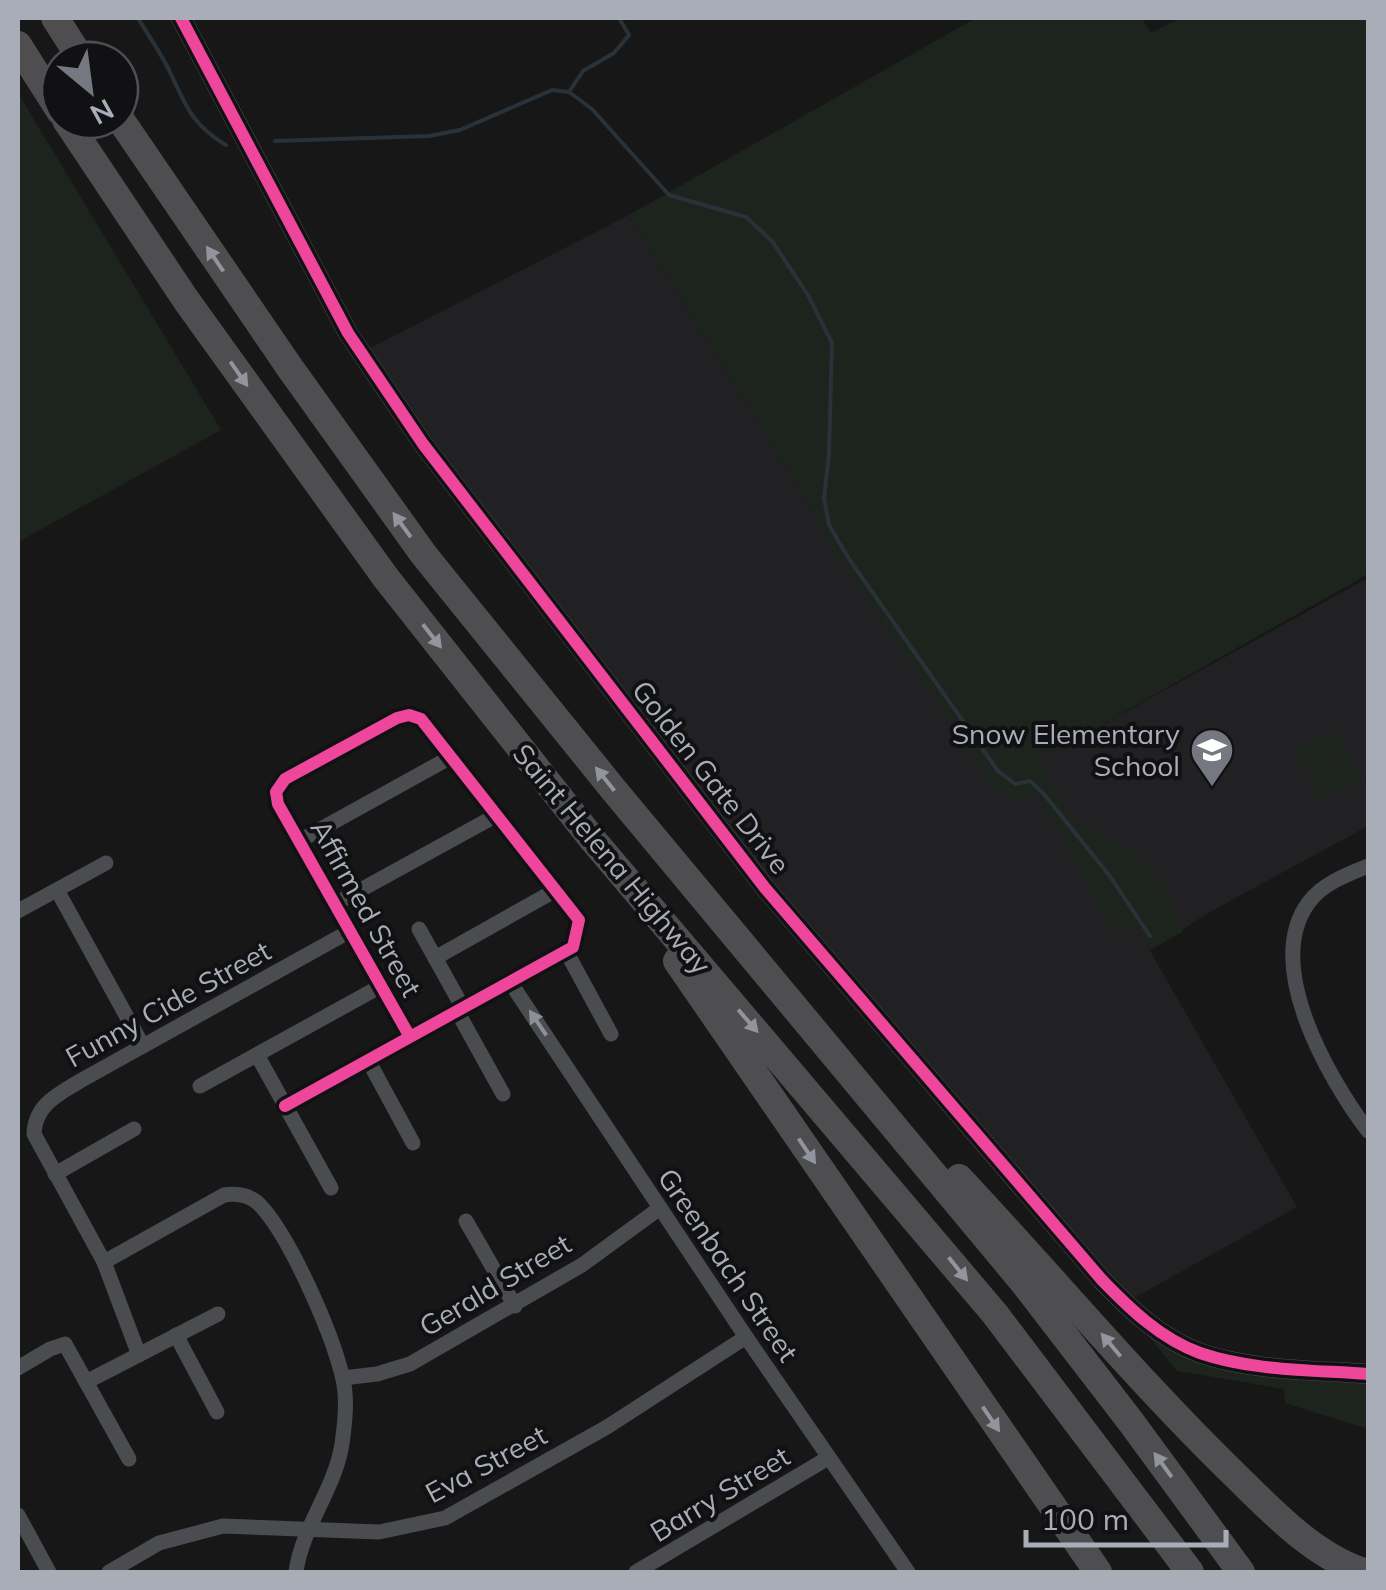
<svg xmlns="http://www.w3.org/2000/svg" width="1386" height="1590" font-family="Mulish,sans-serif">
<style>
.built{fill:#212123}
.green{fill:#1d241e}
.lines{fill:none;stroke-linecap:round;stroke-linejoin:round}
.stream{stroke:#2a3239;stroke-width:4}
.minor{stroke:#4b4c50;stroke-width:15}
.tertiary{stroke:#4b4c50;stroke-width:20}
.motorway{stroke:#4e4e51;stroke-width:28}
.cycleway-casing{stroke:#111113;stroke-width:19}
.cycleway{stroke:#ed469a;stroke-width:12}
.oneway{fill:#92959e}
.oneway2{fill:#8c9099}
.labels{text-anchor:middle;stroke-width:8;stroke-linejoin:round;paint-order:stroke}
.poi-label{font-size:28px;fill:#a8adb8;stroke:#111113;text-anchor:end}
.street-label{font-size:28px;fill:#a8adb8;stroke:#111113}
</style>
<rect width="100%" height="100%" fill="#171717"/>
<path class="built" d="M629,215l185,298 17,34 206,246 80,141 17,-10 -96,-164 330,-182v248l-160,87 -58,38 147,256 -172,96 -299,-341 -465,-609z"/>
<g class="green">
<path d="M976,18h166l9,15 29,-15h188v556l-329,186 32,55 69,43 27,33 16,41 -34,18 -14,-25 -19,10 -79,-141 -19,5 -23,-12 -165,-240 -16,-34 -185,-298z"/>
<path d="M18,93l203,337 -203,112z"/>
<path d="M1334,730l13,22 -39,23 -13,-23z"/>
<path d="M1348,756l13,23 -40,22 -12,-23z"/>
<path d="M1102,1280l98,73 168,21v55l-83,-26 -1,-14 -107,-18z"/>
</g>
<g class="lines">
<g class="stream">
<path d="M138,18c10,17 23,35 32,54 16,34 22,53 56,73"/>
<path d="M619,18l10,17 -15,18 -31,18 -14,21 23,17 77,86 77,22 26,24 36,54 24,48 -3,111 -5,44 5,27 20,34 149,212 17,13 15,-3 13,12 66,82 41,61"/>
<path d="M275,141l154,-5 31,-6 92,-40 17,2"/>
</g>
<g class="minor">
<path d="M301,840l150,-83"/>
<path d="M1368,866c-20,8 -46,18 -59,36 -47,63 20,177 59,229"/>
<path d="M57,890l86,156"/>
<path d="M335,904l162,-89"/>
<path d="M18,911l88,-48"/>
<path d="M419,929l44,79"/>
<path d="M566,951l45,83"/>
<path d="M435,958l121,-68"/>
<path d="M510,982l236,355 162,235"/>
<path d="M457,1011l46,83"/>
<path d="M257,1055l74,133"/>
<path d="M368,1060l45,83"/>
<path d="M200,1086l181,-100"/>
<path d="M285,1106l288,-159 6,-27 -158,-201 -12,-4 -12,3 -112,61 -9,13 2,12 132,233"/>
<path d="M55,1174l79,-45"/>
<path d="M466,1221l49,85"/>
<path d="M104,1262l120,-67c12,-2 26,0 35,9 31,32 72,127 83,171 6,22 3,47 0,69 -7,45 -40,83 -46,128"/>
<path d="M176,1335l41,77"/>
<path d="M139,1355l-35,-93 -70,-128c1,-29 23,-39 46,-53l270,-150"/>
<path d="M18,1368l32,-19 15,-5 64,115"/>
<path d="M343,1378l34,-4 33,-10 172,-99 78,-57"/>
<path d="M86,1382l132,-68"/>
<path d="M18,1515l31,57"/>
<path d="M109,1572l50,-29 64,-17 156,6 66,-14 162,-91 139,-90"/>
<path d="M636,1572l192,-114"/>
</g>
<path class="tertiary" d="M181,18l167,315 75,111 342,444 337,392c28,29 59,59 98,73 52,18 114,17 168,21"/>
<g class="motorway">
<path d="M55,18l27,42"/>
<path d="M18,45l42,66"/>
<path d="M120,119l170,249 134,187 189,234 411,494 107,139 110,150"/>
<path d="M66,120l120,180 200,278 207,262 402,474 195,258"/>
<path d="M677,961l421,611"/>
<path d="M959,1178c93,99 180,204 277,298 37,36 78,80 128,96"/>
</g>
<g class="cycleway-casing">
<g id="cycleway">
<path d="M181,18l167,315 75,111 342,444 337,392c28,29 59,59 98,73 52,18 114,17 168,21"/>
<path d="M285,1106l288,-159 6,-27 -158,-201 -12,-4 -12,3 -112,61 -9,13 2,12 132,233"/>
</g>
</g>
<use href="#cycleway" class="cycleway"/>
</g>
<defs><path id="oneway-solid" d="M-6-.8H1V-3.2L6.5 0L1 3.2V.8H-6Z" transform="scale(2.5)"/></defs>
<g class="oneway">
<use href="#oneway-solid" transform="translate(215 259) rotate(-124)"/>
<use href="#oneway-solid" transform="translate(239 374) rotate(55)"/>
<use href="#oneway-solid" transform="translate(402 525) rotate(-126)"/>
<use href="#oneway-solid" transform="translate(432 636) rotate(52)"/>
<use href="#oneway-solid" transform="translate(605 779) rotate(-129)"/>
<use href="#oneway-solid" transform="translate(748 1021) rotate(49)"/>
<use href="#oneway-solid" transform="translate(807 1151) rotate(56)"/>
<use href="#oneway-solid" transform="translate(958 1269) rotate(51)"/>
<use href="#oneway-solid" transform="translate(1111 1345) rotate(-130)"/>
<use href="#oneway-solid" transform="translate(991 1419) rotate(56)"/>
<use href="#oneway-solid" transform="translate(1163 1465) rotate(-126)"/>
</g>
<use class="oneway2" href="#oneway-solid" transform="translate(538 1023) rotate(-124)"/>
<defs>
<g id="school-pin" transform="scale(2.25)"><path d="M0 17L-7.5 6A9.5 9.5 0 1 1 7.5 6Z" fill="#757880" stroke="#111113"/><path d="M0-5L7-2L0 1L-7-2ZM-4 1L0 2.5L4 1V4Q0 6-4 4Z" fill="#fff"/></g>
</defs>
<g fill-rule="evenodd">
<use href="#school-pin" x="1212" y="750"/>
</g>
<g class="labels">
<g class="poi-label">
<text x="1180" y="744">Snow Elementary<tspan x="1180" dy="32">School</tspan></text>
</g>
<g class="street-label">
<text transform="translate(711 777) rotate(52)" y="10">Golden Gate Drive</text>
<text transform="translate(612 859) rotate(50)" y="10">Saint Helena Highway</text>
<text transform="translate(366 908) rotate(61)" y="10">Affirmed Street</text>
<text transform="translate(168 1004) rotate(-29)" y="10">Funny Cide Street</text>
<text transform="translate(728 1265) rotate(56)" y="10">Greenbach Street</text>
<text transform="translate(495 1285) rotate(-31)" y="10">Gerald Street</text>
<text transform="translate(486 1464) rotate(-28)" y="10">Eva Street</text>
<text transform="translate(720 1494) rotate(-31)" y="10">Barry Street</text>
</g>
</g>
<rect width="1386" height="1590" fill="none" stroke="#a8adb8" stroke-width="40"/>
<g transform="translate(90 90) rotate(151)"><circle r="48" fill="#111113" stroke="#4d4f55" stroke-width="2.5"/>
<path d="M0-8L18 38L0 25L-18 38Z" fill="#757880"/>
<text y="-15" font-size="28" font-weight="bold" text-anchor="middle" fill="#a8adb8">N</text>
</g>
<path d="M1026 1530v15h200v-15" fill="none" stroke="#a8adb8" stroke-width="5"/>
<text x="1041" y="1530" font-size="30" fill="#a8adb8" stroke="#111113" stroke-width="8" paint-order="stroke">100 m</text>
</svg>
